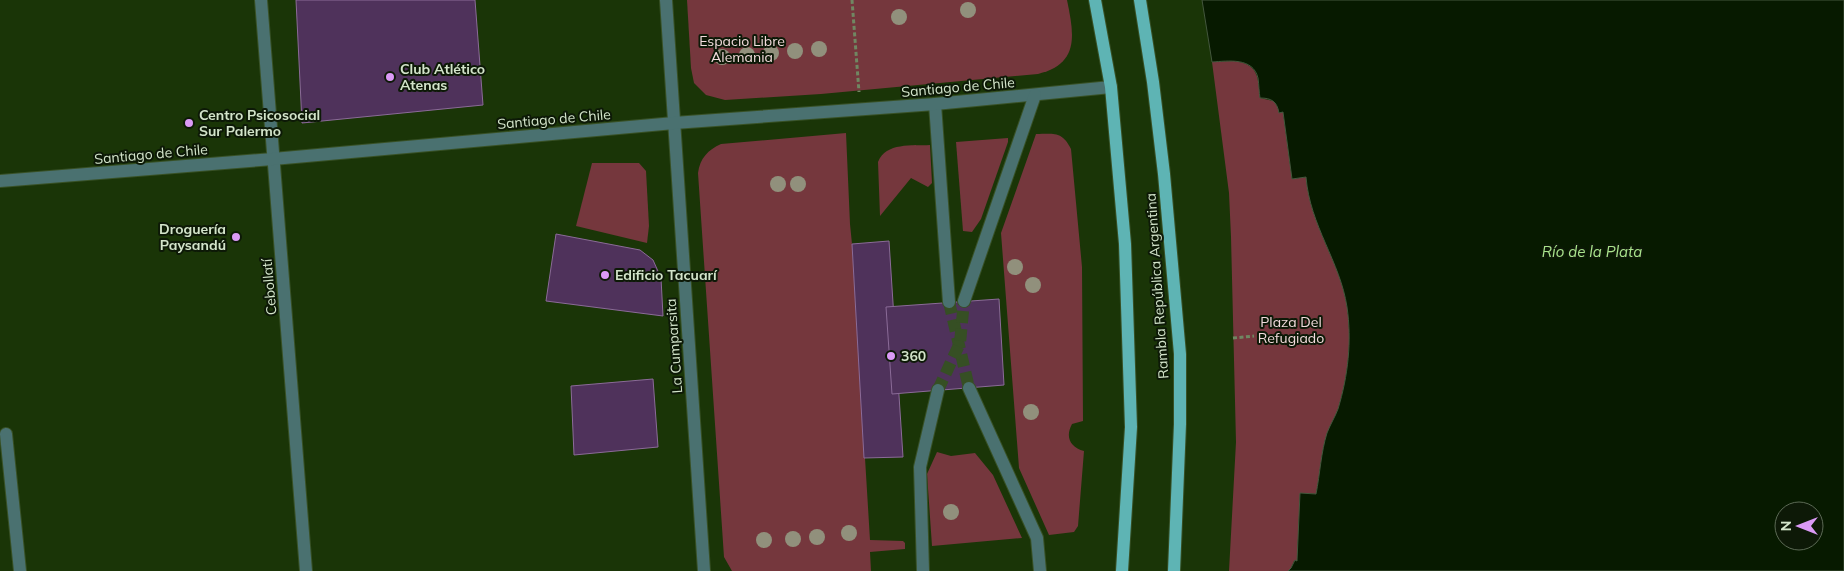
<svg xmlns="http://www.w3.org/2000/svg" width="1844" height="571" font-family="Mulish,sans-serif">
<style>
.green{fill:#75373d}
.water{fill:#071a00;stroke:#44573d;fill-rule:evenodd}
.building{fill:#4f325b;stroke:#8b6b98}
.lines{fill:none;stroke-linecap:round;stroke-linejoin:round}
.minor-tunnel{stroke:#364f24;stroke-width:12;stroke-dasharray:12 6;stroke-linecap:butt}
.minor-casing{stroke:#385126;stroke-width:14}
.major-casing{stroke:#385126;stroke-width:14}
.path{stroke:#708762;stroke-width:3;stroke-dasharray:4 2.5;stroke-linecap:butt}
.minor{stroke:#4a7170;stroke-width:12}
.major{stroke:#5eb4b4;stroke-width:12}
.tree{fill:#91907c}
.poi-dot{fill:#db9af6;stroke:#0d1907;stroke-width:2}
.labels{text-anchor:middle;stroke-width:4;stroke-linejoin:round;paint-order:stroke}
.park-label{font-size:14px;fill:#f2dbdc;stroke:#0d1907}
.poi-label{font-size:14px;font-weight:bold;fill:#d3e4ca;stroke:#0d1907;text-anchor:start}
.street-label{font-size:14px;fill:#d3e4ca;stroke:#0d1907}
.water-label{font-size:15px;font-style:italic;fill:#aae38d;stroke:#0d1907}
</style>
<rect width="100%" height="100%" fill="#1a3507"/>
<g class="green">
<path d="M687,0h380c7,34 13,64 -29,74l-217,20 -96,6 -19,-5 -12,-12 -3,-15z"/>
<path d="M1234,61c25,3 24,17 26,37l13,3 10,11 9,67 14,-2c4,49 34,84 41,130 5,34 1,69 -9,102 -3,8 -8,16 -11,25 -6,18 -7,40 -11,60l-16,-1 -3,68h-3l-3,7 -3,3h-59l7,-129 -5,-205 -2,-44 -17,-131z"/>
<path d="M846,133l4,91 2,20 18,296 33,1 2,2v6l-35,3 1,19h-139l-8,-14 -26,-384c2,-15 10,-23 23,-29z"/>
<path d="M1036,134c18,0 26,-3 35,15l11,118 1,154 -11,3c-7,13 -2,23 12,27l-6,75 -4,6 -25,3 -30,-67 -18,-235z"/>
<path d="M1008,138v4l-27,77 -9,13 -9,-1 -7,-89z"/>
<path d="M930,145l2,38 -4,4 -17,-9 -31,38 -2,-54c8,-20 34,-16 52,-17z"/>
<path d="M592,163h47l7,8 3,55 -2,17 -71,-17z"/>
<path d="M937,452l14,4 24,-3 18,22 29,63 -90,8 -5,-72z"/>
</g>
<path class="water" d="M1202,0h642v571h-556l3,-3 4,-8 2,1 3,-68 16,1c4,-20 5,-42 11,-61 3,-8 8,-16 11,-24 10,-33 14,-68 9,-102 -7,-46 -37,-81 -41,-130l-14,2 -9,-67 -4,1c-2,-12 -8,-15 -19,-15 -1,-6 -1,-13 -2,-20 -5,-21 -30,-17 -46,-16zM1784,511h30v30h-30z"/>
<g class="building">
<path d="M296,0h179l8,105 -181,18z"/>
<path d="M556,234l84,16 13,10 8,18 2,38 -117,-15z"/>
<path d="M889,241l14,216 -39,1 -12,-214z"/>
<path d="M999,299l5,86 -112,9 -6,-87z"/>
<path d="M653,379l5,68 -84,8 -3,-69z"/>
</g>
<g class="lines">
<g class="minor-tunnel">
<path d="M949,302l20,86"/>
<path d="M938,390l22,-47 4,-42"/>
</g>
<g class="minor-casing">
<g id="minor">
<path d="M261,0l45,571"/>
<path d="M666,0l38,571"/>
<path d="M935,104l14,198"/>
<path d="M0,181l273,-22 401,-36 261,-19 176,-17"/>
<path d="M964,301l71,-206"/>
<path d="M969,388l68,150 3,33"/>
<path d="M6,434l14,137"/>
<path d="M923,571l-3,-104 18,-77"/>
</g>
</g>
<g class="major-casing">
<g id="major">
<path d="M1095,0l16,87 14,157 6,183 -9,144"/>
<path d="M1140,0l13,82 11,92 16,180v70l-6,147"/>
</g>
</g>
<g class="path">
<path d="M852,0l7,92"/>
<path d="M1233,338l21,-2"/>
</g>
<use href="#minor" class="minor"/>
<use href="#major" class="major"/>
</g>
<g class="tree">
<circle cx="968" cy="10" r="8"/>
<circle cx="899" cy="17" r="8"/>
<circle cx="819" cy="49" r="8"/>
<circle cx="795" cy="51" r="8"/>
<circle cx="771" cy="53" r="8"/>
<circle cx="747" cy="55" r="8"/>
<circle cx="722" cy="57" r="8"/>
<circle cx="778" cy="184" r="8"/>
<circle cx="798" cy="184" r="8"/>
<circle cx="1015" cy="267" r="8"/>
<circle cx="1033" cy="285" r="8"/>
<circle cx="1031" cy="412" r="8"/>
<circle cx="951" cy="512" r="8"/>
<circle cx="849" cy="533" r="8"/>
<circle cx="817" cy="537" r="8"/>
<circle cx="793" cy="539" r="8"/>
<circle cx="764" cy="540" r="8"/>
</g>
<g class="poi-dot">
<circle cx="390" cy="77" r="5"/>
<circle cx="189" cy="123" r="5"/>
<circle cx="236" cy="237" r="5"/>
<circle cx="605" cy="275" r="5"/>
<circle cx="891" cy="356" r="5"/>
</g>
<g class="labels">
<g class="park-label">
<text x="742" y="46">Espacio Libre<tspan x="742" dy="16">Alemania</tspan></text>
<text x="1291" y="327">Plaza Del<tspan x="1291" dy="16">Refugiado</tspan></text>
</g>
<g class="poi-label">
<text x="400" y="74">Club Atlético<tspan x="400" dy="16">Atenas</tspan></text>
<text x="199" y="120">Centro Psicosocial<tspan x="199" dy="16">Sur Palermo</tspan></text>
<text x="226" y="234" text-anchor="end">Droguería<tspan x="226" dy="16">Paysandú</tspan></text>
<text x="615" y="280">Edificio Tacuarí</text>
<text x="901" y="361">360</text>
</g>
<g class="street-label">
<text transform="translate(958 87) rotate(-5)" y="5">Santiago de Chile</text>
<text transform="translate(554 119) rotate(-5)" y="5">Santiago de Chile</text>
<text transform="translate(151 154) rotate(-5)" y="5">Santiago de Chile</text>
<text transform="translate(1157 286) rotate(-94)" y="5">Rambla República Argentina</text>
<text transform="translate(269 287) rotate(-95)" y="5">Cebollatí</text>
<text transform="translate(674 346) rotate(-94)" y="5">La Cumparsita</text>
</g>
<g class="water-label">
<text x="1592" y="257">Río de la Plata</text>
</g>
</g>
<g transform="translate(1799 526) rotate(270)"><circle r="24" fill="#0d1907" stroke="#5c6a55"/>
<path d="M0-4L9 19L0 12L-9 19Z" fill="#db9af6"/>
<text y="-8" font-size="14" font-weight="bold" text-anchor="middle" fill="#d3e4ca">N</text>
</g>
</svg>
